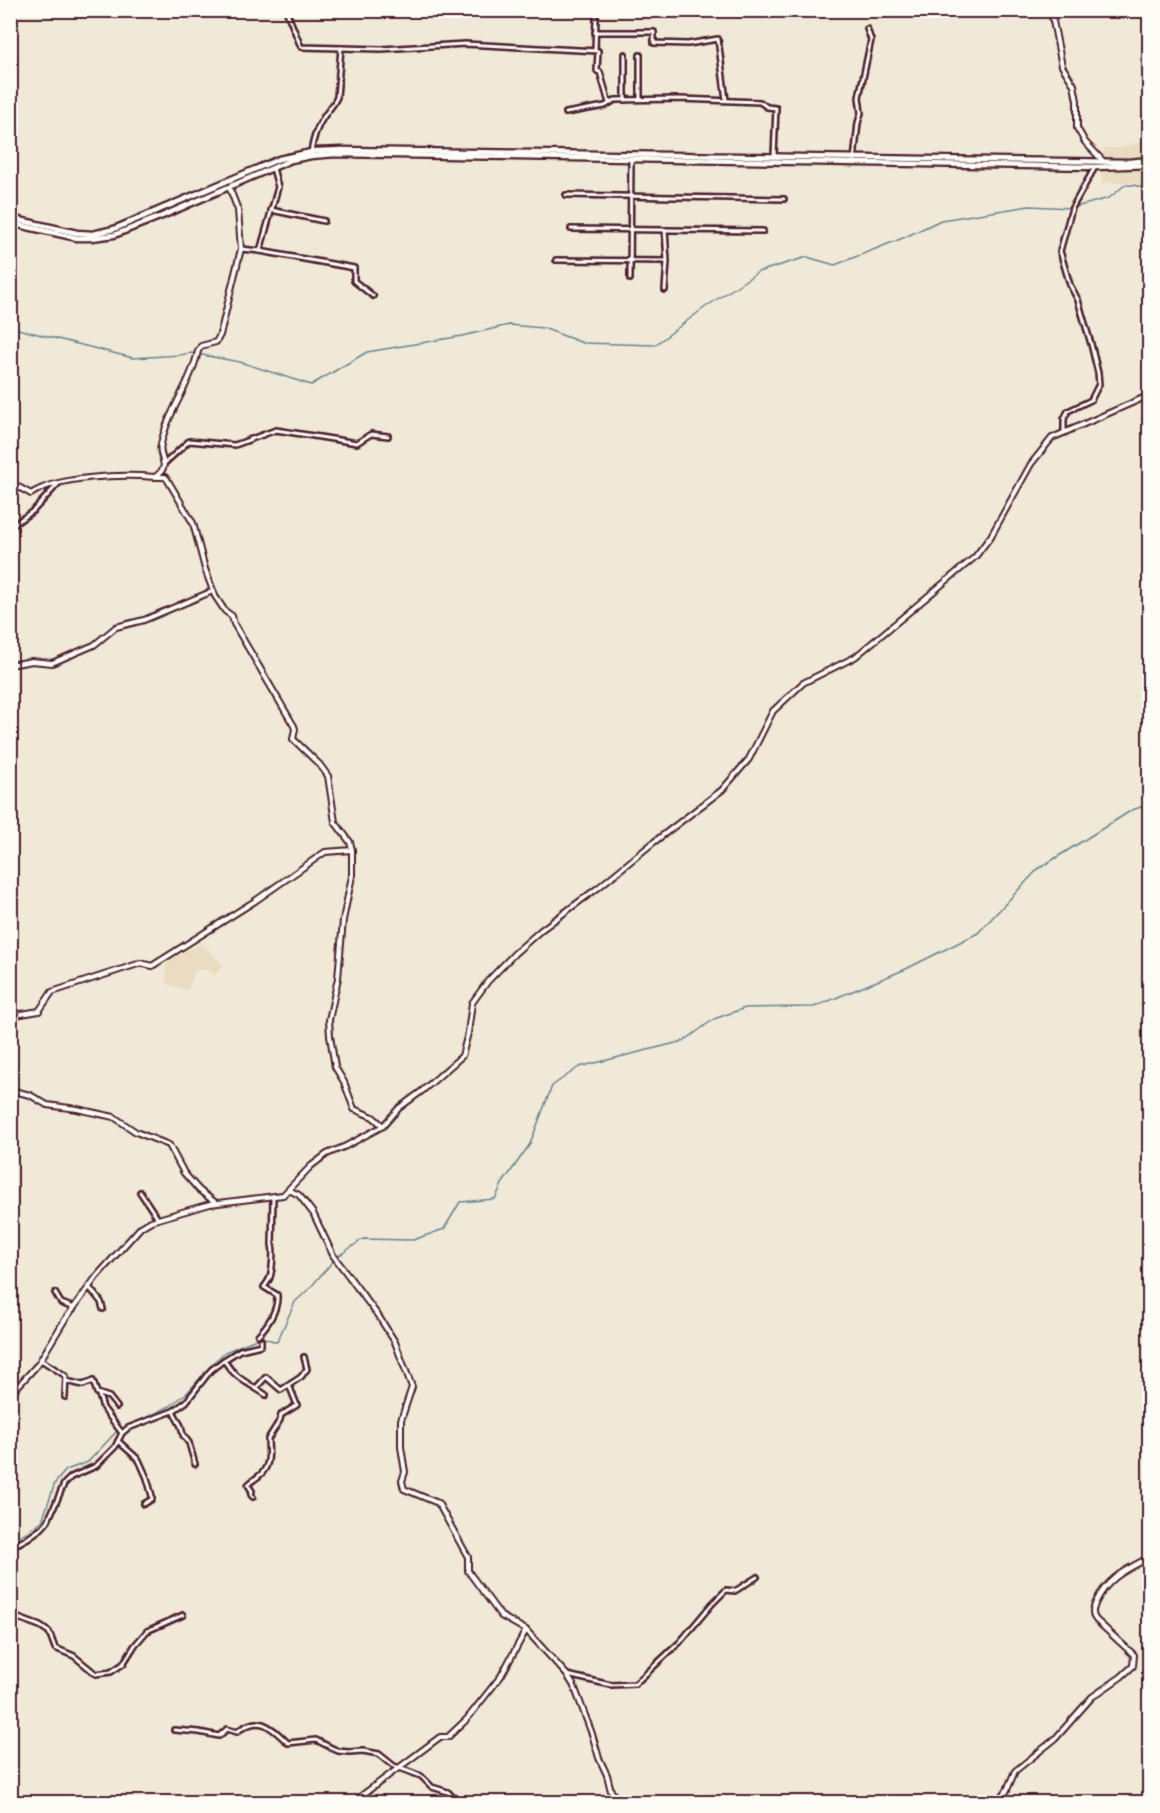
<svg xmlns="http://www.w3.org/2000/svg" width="1160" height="1813" font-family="'Patrick Hand',sans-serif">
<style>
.built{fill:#e9dcc0}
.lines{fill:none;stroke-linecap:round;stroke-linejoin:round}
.stream{stroke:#658391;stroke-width:1.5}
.minor-casing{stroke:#4a1f2b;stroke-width:8}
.tertiary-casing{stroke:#4a1f2b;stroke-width:8}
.secondary-casing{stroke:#4a1f2b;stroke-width:9}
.minor{stroke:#fdfcf7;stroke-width:3}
.tertiary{stroke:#fdfcf7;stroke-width:4}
.secondary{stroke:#fdfcf7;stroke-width:4.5}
</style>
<rect width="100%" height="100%" fill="#f1e9d7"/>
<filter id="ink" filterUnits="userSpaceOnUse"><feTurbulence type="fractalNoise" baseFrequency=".0167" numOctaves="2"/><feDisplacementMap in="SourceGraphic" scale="12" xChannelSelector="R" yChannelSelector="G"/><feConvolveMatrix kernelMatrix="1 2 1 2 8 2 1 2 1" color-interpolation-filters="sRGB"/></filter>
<g filter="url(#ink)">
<g class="built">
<path d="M1149,140v47l-16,-5 -32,1 3,-35h14z"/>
<path d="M202,943l21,22 -8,10 -10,-5h-9l-8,20 -22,-6 1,-23z"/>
</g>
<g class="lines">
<g class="stream">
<path d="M10,327l123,31 47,-3 11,-2 49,9 71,23 56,-33 95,-16 47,-11 34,3 40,15 72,2 49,-37 54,-36 49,-15 28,8 68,-27 38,-18 88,-14 43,2 37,-10 16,-13h9l16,5"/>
<path d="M337,1257l26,-18 50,1 31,-11 16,-27 35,-3 7,-15 28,-40 22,-58 27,-19 105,-26 30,-22 31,-11 69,-1 92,-38 72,-36 60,-64 94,-59 18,-6"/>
<path d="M10,1540l10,-4 22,-15 13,-38 11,-13 22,-8 28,-30 54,-26 17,-13 28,-32 10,-9 36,-15 16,5 18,-40 15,-14 24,-28"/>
</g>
<g class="minor-casing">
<g id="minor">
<path d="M286,10l15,37 80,2 84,-5 133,7 -1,20 3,1 9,31"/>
<path d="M595,32h59v11l34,1 30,-5 8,61"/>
<path d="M595,50l1,-32"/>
<path d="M625,54v46"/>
<path d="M640,55v44"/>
<path d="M566,113l39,-7 10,-6 65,-1 80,3 7,5 9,1 -2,48"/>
<path d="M311,152c2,-12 5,-24 12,-34 5,-8 11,-13 14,-21l4,-49"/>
<path d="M854,160l4,-37 3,-10 -2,-16 12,-57 -4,-11"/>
<path d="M566,195l218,4"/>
<path d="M271,210l53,11"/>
<path d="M571,229l192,2"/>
<path d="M241,249l19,2 94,17v13l19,15"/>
<path d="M260,251l18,-64 -5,-19"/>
<path d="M556,260l111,1"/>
<path d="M630,279l1,-119"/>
<path d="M665,290l2,-29 -2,-31"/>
<path d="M1064,433v-14l4,-8 23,-11 8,-16 -1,-11 -7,-29 -13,-44 -8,-15 -10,-34 12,-43 23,-41"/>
<path d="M165,463l24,-22 46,4 41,-15 81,13 14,-9 17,2"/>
<path d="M10,527l23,-16 25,-27"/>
<path d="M140,1192l18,27"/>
<path d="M89,1287l12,15 2,7"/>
<path d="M55,1293l6,10 13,5"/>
<path d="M258,1335c10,-10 20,-25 19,-40l-13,-8c2,-3 5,-6 6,-10 2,-5 4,-26 2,-32l1,-48"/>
<path d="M41,1360l25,16 -1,21"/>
<path d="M224,1360c11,19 25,23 42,35"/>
<path d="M66,1381l17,4 10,-4 4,12 12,4 8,10"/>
<path d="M256,1388l10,-11 15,13 20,-13 6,-8 -3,-12"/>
<path d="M99,1395l4,13 19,25"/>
<path d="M173,1411l8,15 2,9 6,8 6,21"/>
<path d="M118,1441l21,19 8,18 5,18v3l-8,5"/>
<path d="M253,1497l-2,-2 1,-4 -4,-6c4,-5 11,-8 15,-13 8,-10 5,-23 5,-33l12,-19 1,-5 16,-10 -8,-20"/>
<path d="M10,1548l18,-10 14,-10 6,-7 16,-37 7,-7 25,-11 19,-19 7,-14 6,-5 45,-17 13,-9 25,-32 13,-10 16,-10 21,-5v-5"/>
<path d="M10,1615l30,11 9,6 6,16 19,8 22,18 15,-2 12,-8 12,-19 12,-14 36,-16"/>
<path d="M567,1675l44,10 24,-1 45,-42 32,-38 14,-14 9,1 22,-14"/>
<path d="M174,1730l25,2 20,4 8,-7 10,3c22,-18 33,-6 51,11l28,-3 22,11 11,1 14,-1 16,3 15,12 27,10 11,11 16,5 10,10"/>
</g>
</g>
<g class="tertiary-casing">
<g id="tertiary">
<path d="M1055,10l-3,6 10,50 12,19 3,16v27l8,14 18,19"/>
<path d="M157,477h8l2,2 26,44 12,46 10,27 10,15 7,5 2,8 60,102 1,3 -2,10 27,26 8,11 7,46 15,20 2,8v26l-9,44 -5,58 -9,42 1,16 5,31 9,15 10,27 19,8 10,9"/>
<path d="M10,484l5,1 16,9c26,-18 93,-20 124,-17 18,-13 2,-18 6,-33 7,-33 30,-60 37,-93l3,-5 15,-4 4,-7 21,-86 -3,-39 -9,-23"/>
<path d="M10,665l22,-4 20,2 42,-18 22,-18 28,-7 69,-29"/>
<path d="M10,1016l29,-5 13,-19 89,-29 11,3 103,-65 70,-49 27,-2"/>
<path d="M10,1090l20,5 17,10 30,4 37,8 22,15 33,13 15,28 15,17 17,13"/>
<path d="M289,1190l10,5 14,18 20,42 46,62 16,25 17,45 -11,33v27l4,25 -3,9 2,8 34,14 30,54v14l33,45 25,14 41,45 7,11 18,48 7,24 8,17 4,16 9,11"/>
<path d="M10,1395l28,-31 26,-43 33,-45 44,-49 10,-6 59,-17 73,-9 28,-29 16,-12 19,-8 37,-20 16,-18 23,-17 40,-35 6,-23 4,-30 16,-22 27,-28 26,-23 58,-43 55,-45 68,-52 27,-31 24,-48 30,-28 52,-26 120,-100 16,-21 40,-72 21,-26 98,-43"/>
<path d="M353,1802l87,-65h8l19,-18 34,-43 25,-46"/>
<path d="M998,1802l9,-12 8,-19 40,-32 37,-42 29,-20 12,-11 1,-11 -38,-35c-5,-6 -3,-11 0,-18 12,-25 30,-32 54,-45"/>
</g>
</g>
<g class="secondary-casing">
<g id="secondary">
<path d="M10,218l67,15 16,1 21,-5 165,-70 37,-8 26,-1 787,12 21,-2"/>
<path d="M10,223l67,15h15l22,-3 48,-19 129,-56 20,-4 25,-2 759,13 55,-2"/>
</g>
</g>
<use href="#minor" class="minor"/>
<use href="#tertiary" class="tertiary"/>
<use href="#secondary" class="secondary"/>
</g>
</g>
<rect width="1160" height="1813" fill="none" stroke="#fdfcf7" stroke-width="36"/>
<rect x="18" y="18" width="1124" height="1777" fill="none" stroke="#4a1f2b" stroke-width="2" filter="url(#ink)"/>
</svg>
